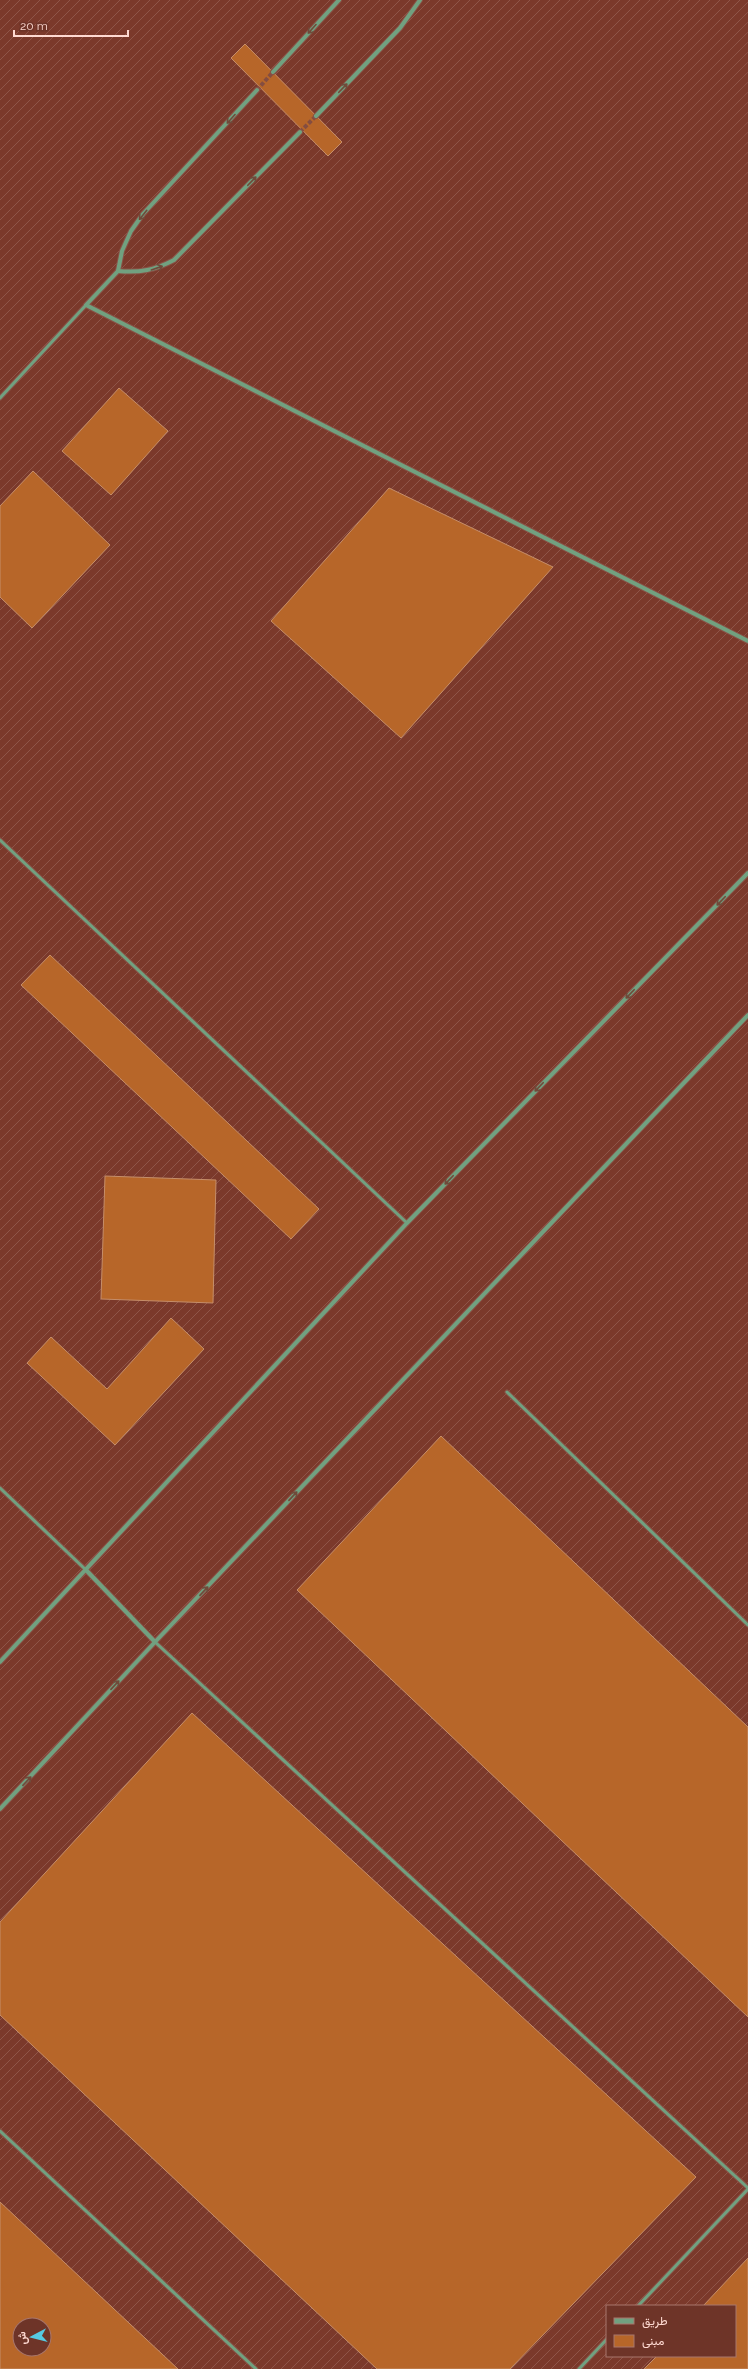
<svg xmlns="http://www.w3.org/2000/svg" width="748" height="2369" font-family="Raleway,Vazirmatn,sans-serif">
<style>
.industrial{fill:url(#industrial-furrows);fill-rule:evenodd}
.building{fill:#b76629;stroke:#c68e6a;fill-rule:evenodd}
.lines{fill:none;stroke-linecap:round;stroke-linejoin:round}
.minor-tunnel{stroke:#844d41;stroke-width:4;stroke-dasharray:4 2;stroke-linecap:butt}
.service-casing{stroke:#885246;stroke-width:5}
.minor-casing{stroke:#885246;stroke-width:6}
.service{stroke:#71a180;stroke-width:3}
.minor{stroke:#71a180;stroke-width:4}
.oneway{stroke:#6f4a3a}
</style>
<defs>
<pattern id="industrial-furrows" width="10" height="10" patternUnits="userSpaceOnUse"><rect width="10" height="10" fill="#7b392b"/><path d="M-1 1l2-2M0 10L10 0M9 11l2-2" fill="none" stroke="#8f5549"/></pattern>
</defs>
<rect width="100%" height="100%" fill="#6e3428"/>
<path class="industrial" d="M0,0h748v2369h-748zM607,2306h128v50h-128zM20,2325h24v24h-24z"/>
<g class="building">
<path d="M245,44l97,98 -14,14 -97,-98z"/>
<path d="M119,388l49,43 -57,64 -49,-44z"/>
<path d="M33,471l77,74 -78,83 -32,-31v-91z"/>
<path d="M389,488l164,79 -152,171 -130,-117z"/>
<path d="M50,955l269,254 -28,30 -270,-254z"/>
<path d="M105,1176l111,4 -3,123 -112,-4z"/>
<path d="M171,1318l33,31 -89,96 -88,-82 24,-26 56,52z"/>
<path d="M441,1436l307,291v290l-451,-427z"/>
<path d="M192,1713l504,464 -186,192h-133l-377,-354v-93z"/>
<path d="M0,2202l178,167h-178zM20,2325h24v24h-24z"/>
<path d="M748,2258v111h-104l13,-13h78v-50h-32z"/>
</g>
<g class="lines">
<g class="minor-tunnel">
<path d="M257,90l16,-18"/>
<path d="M300,132l16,-16"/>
</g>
<g class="service-casing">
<g id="service">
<path d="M0,398l86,-93"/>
<path d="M0,840l407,383"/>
<path d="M507,1392l241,233"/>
<path d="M0,1488l86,82"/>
<path d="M155,1642l593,546"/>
<path d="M0,2131l256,238"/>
<path d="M638,2306l110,-117"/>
<path d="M579,2369l28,-30"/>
</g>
</g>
<g class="minor-casing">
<g id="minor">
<path d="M273,72l66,-72"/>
<path d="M257,90l-114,124 -12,17 -9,20 -4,20 -32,34 662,336"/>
<path d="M316,116l84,-88 20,-28"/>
<path d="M118,271c22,2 37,-1 56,-11l126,-128"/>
<path d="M86,1570l69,72"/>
<path d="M0,1662l407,-439 341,-350"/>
<path d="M0,1809l155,-167 593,-627"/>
</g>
</g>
<use href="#service" class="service"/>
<use href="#minor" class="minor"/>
</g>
<defs><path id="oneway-shaft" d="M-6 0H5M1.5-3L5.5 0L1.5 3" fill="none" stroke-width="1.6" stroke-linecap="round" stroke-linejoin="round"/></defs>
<g class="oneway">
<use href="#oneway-shaft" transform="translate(312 29) rotate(132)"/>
<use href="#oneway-shaft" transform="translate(343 88) rotate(-46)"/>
<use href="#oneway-shaft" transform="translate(231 119) rotate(132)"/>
<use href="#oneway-shaft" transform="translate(252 181) rotate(-46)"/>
<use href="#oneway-shaft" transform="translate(143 215) rotate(129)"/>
<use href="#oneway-shaft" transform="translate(157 268) rotate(-19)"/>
<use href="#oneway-shaft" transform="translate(721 901) rotate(134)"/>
<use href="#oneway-shaft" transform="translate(630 994) rotate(134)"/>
<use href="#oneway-shaft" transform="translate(539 1087) rotate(134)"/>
<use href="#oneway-shaft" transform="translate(449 1180) rotate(134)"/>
<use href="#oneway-shaft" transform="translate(293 1496) rotate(-47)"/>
<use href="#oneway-shaft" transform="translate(204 1591) rotate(-47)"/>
<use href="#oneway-shaft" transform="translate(115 1685) rotate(-47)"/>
<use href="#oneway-shaft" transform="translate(27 1781) rotate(-47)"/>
</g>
<rect x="606" y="2305" width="130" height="52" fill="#6e3428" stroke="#a8766c"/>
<rect x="614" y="2318" width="20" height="6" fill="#71a180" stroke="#a8766c"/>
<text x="642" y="2325" font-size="12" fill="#fed9d1">طريق</text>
<rect x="614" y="2335" width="20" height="12" fill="#b76629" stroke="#a8766c"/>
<text x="642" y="2345" font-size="12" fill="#fed9d1">مبنى</text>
<g transform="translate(32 2337) rotate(263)"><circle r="19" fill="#6e3428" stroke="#a8766c"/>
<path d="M0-3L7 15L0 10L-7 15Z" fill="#56c9e1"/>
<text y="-6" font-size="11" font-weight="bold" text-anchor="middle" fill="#fed9d1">ش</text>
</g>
<path d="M14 30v6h114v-6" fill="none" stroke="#fed9d1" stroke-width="2"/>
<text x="20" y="30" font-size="12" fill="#fed9d1" stroke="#6e3428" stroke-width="3" paint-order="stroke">20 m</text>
</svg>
